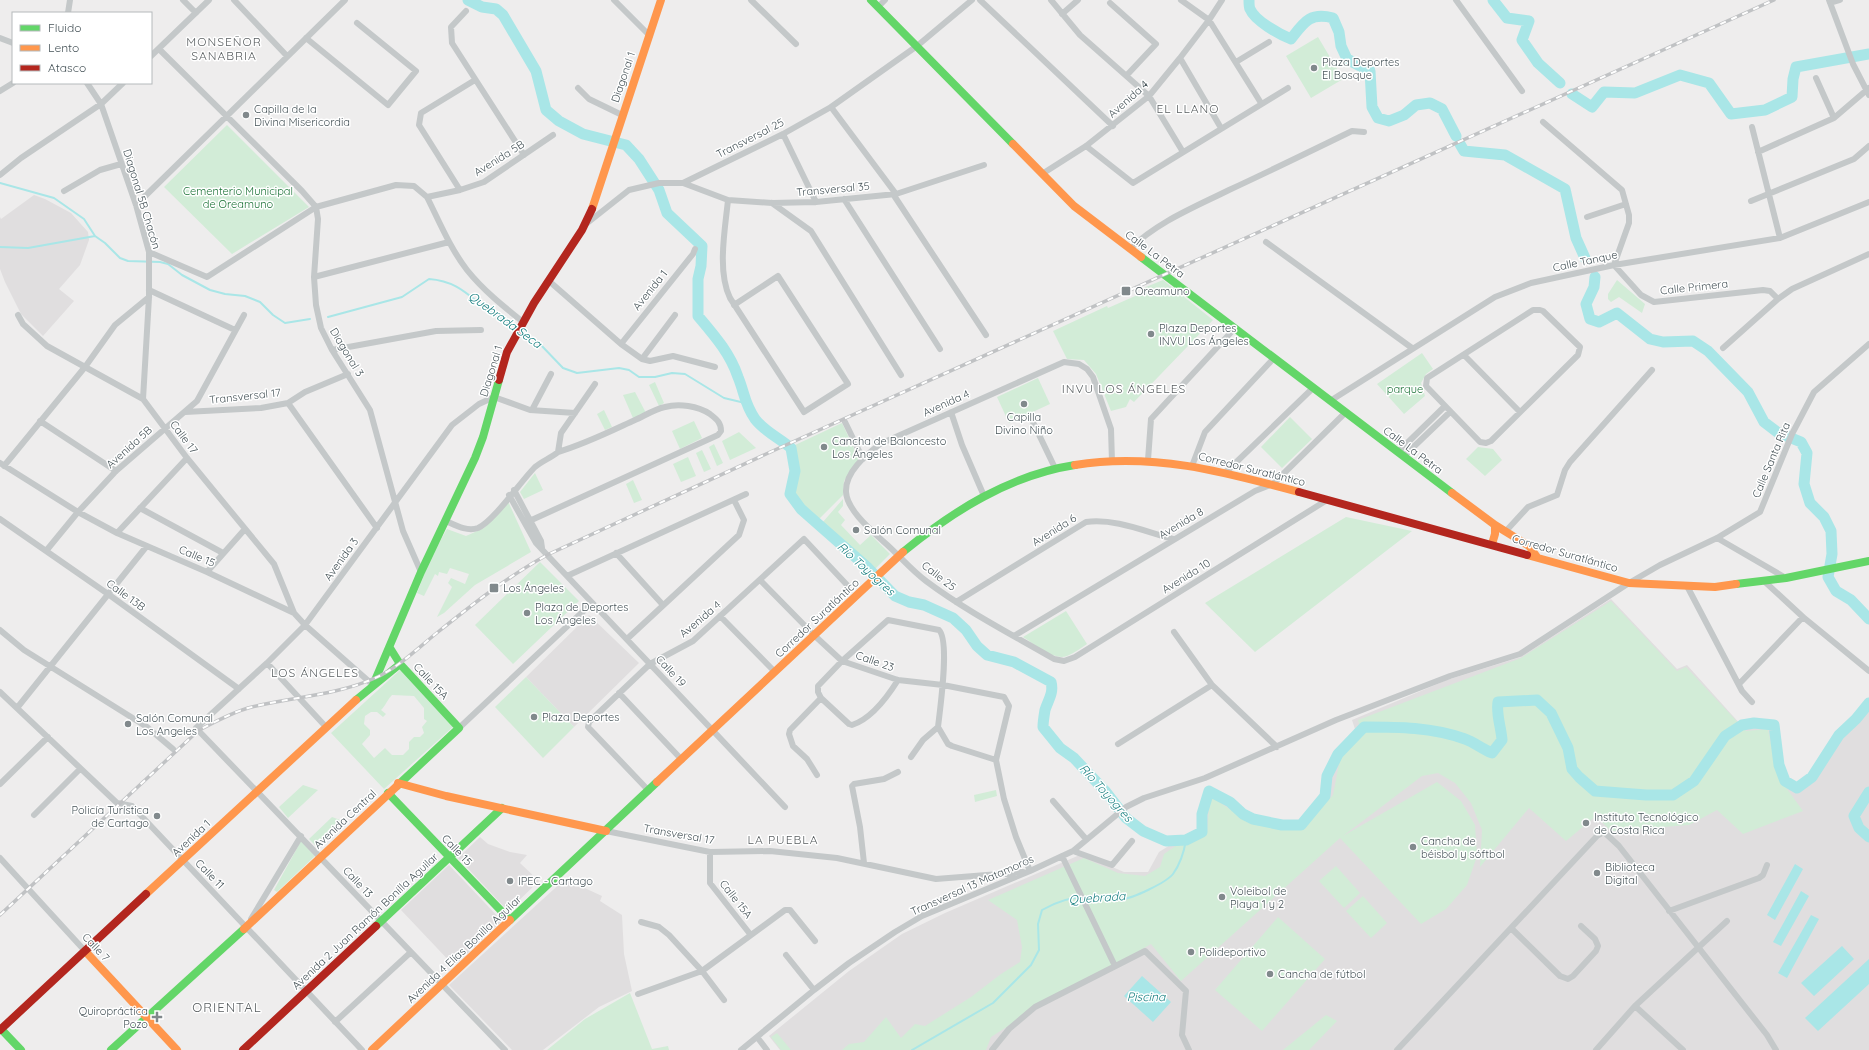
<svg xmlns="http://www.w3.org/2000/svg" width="1869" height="1050" viewBox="0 0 1869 1050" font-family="Quicksand,sans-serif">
  <rect width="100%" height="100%" fill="#eeeded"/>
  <path fill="#e0dedf" d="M34,195L45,199L71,213L88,232L89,240L80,265L59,289L74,301L43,336L21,314L5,282L0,269V217L1,219Z
    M1611,599L1677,669L1687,665L1742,726L1755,723L1773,727L1778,765L1784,781L1796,789L1811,779L1840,735L1869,703V1050H780L769,1036L849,971L902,934L945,913L1082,854L1124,872H1148L1159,852L1175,842L1202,833L1203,816L1209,792L1231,802L1255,821L1282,826L1301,825L1325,796L1327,776L1339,754L1357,735L1352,720L1447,680L1521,657Z
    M589,615L639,663L574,727L526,677Z
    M480,837L488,844L510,852L527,855L520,863L539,881L508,911L458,858Z
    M449,865L502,921L454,966L401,910Z
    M565,879L602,896L600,901L622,915L624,954L632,991L599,1007L543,1050H512L449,985Z"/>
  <path fill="#d2ecd7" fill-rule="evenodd" d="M1318,37L1343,79L1311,98L1286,56Z
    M227,125L309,207L232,254L164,187Z
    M1163,280L1213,320L1134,402L1130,399L1126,407L1111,411L1096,374L1084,360L1067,359L1053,331L1107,306L1108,308L1142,293L1141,289Z
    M1617,280L1645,304L1642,313L1619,297L1611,302L1608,299V294Z
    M1422,353L1433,369L1426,374L1421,383L1425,396L1404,414L1377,384Z
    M1038,378L1050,404L1009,423L997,397Z
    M655,382L664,403L659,406L649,385Z
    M635,392L646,413L633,418L623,395Z
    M604,410L612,427L605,430L597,414Z
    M1290,417L1312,439L1282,468L1261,447Z
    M694,421L702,438L680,449L672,431Z
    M842,423L859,459L844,481L843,495L819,519L803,505L794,494L799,472L793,446Z
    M739,432L756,448L730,460L722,441Z
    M714,444L723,463L717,466L709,447Z
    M1478,447L1493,449L1502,460L1485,476L1466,459Z
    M702,450L711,469L704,472L696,453Z
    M688,457L696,476L681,482L673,464Z
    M535,473L543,490L524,499L520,492Z
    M633,480L642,500L634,503L626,484Z
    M507,499L531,552L475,585L444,613L437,617L452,587L448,583L451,578L465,584L469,574L450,568L447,574L439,572L438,576L435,574L424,596L417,593L430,559L447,529L466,536L484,528Z
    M843,499V506L838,512L845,520L841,525L860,545L871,535L890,554L874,570L841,539L822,523Z
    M1346,517L1412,531L1255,652L1205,603Z
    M540,562L579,601L513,664L475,625Z
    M1611,601L1677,671L1686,667L1746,731L1768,729L1776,769L1782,782L1803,811L1743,834L1717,810L1689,825L1611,831L1596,816L1566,841L1529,808L1480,867L1482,830L1471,803L1455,783L1438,773L1422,776L1343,836L1437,782L1461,801L1475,825L1477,856L1467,885L1446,909L1421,924L1340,838L1181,981L1151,944L1098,975L1047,1001L991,1037L986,1050H842L849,1044L864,1042L886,1017L901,1038L915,1024L925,1026L971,997L1001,974L1020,962L1022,947L1017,920L988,900L1084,858L1118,873L1145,876L1160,867L1164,854L1177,845L1200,838L1207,832L1210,796L1252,824L1301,829L1333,795L1340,759L1362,734L1358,720L1521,658Z
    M1066,611L1087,644C1081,648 1074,653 1067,656C1054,661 1034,644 1023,637Z
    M400,670L453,727L384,789L331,733ZM392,695L414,696L424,708V719L427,721L422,727L424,733L420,737H414L409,742V749L403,755H392L385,748L374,758L362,744L370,735V730L364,724L365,716L371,712H377L383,717L386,714L381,710C386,705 387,700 392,695Z
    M526,677L574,727L543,758L495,707Z
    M303,785L318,790L288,818L279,807Z
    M996,790L997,796L975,802L974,795Z
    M332,817L343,821L316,846L309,839Z
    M301,841L315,856L277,892L274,890Z
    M1336,866L1360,893L1344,908L1319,881Z
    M1363,896L1387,923L1371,938L1346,911Z
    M1278,917L1325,959L1262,1031L1215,990Z
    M630,993L652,1049L668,1046L669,1050H547L585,1019Z
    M1326,1015L1337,1021L1309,1050H1283Z
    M777,1033L791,1050H781L771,1037Z"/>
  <path fill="#a9e6e7" d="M1795,864L1803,869L1775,920L1767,915Z
    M1801,891L1809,896L1781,946L1773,942Z
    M1811,915L1819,919L1787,978L1778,973Z
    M1842,946L1854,959L1814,996L1801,983Z
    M1869,959V984L1818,1031L1805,1018Z
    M1142,976L1171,1002L1153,1022L1124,996Z"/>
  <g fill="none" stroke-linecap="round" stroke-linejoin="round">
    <path stroke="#a9e6e7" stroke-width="2" d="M0,183L54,198L84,219L95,236L105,243L120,258L128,261L160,262L168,264L182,275L210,290L225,294L245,296L260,302L273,315L285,323L310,319
      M0,247L28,248L95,236
      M328,317L402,297L429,279C457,281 468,295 489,311C498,317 509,322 518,328
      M522,331L539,343L563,368L577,373L619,368L629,370L639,377H655L672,373L685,374L724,398L745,403
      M912,1050L993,1003L1031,965L1039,950L1038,924L1042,910C1057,901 1073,896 1091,897C1101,897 1112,899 1122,899C1132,899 1167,882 1173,874C1181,863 1184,852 1186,840"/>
    <path stroke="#a9e6e7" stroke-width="11" d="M468,0L482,7L496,9L503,15L536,71L546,110L559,121L583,134L626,145L639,159L659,190L667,213L702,246L701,266L698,279V316C714,335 730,353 738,377C745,394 744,403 755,419C764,431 779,438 791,448L795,471L790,494L801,509L868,568L895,596L909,602L924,605L953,618L966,630L977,646L987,655L1014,662L1051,682C1054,693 1048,700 1045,710C1044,716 1043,722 1043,727L1060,748L1074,758L1106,792L1126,818L1143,831L1166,841L1186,840L1202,832V814L1209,791L1230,802L1243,814L1253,819L1282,825H1301L1325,796L1327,776L1338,754L1364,727C1398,727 1432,727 1465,739C1474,742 1482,749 1492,753L1502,740C1501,726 1496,715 1498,702L1537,700L1551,713L1568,748L1572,769L1579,777L1595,791L1646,795H1673L1694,781L1725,736L1742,725L1754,723L1774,725L1779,765L1785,781L1797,788L1812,777L1839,735L1856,719L1869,703
      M1249,0C1249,3 1249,7 1250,9C1255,21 1279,34 1291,39C1304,22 1310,12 1333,18L1339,32L1341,46L1347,59L1370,71L1372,107L1378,118L1389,121L1404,115L1416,105L1430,103L1442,109L1456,136
      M1493,0L1507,18L1529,21L1522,40L1538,63L1560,83
      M1572,94L1592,107L1604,92L1635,93L1680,75L1709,83L1731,114L1765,110L1792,97L1793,79L1796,67L1869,54
      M1460,144L1464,151L1505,155L1565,189L1576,238L1585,258
      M1595,277L1594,287L1586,304L1590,319L1599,322L1617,313L1650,339L1663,342L1693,341L1708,351L1748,392L1764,422L1777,432L1801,442L1807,453L1804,484L1810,503L1824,517L1831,531L1832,554L1828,577L1836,591L1851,600L1869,619
      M1869,792L1854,816L1859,828L1869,837"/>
    <path stroke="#c4c8c9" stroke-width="6" d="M183,0L196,13
      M234,0L287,56
      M614,0L650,36
      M751,0L796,44
      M980,0L1113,126
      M1051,0L1080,35L1149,96L1183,152
      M1181,0L1209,20L1261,103
      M1456,0L1522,91
      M1829,0L1853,64L1869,95
      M1110,3L1156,44L1127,75
      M1830,3L1840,0
      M878,7L885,0
      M466,11L451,27L452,43L524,155
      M68,13L70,0
      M1062,14L1078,0
      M0,38L13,43
      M306,38L388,105L416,71L357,23
      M159,49L302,191L316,207
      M151,56L209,0
      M1180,58L1221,128
      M1236,62L1269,42
      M1816,78L1834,118
      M87,83L101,104L136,205L149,252V297L143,399
      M578,88L589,99L622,115
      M0,91L13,83
      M831,107L896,194
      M1543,122L1622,190L1629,215V223L1614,265L1641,295L1654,302L1763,290L1770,291L1778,299
      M1752,127L1780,238
      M783,134L816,202
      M1086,146L1133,183L1288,88
      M1758,152L1834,118L1869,88
      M1042,174L1086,146L1149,96L1180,58L1209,20L1222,0
      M0,175L21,158L101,104L123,83
      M683,183L728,200L772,203L816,202L896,194L984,165
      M460,190L419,125L421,113L475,80
      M64,191L100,170L121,164
      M893,194L986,335
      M427,197C439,221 450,248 467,270C483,290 503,306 523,322
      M844,199L940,349
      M728,200C725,230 717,271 730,298L804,412L848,384L778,276L734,305
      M1751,201L1854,159L1869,146
      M772,203L811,231L901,375
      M136,205L345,0
      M316,207L318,219L314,277L316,305L321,328L332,350L370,410L403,531L421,572
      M1587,217L1626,204
      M586,224L629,190L659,183H683L783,134L831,107L917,46L972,0
      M1266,242L1412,348
      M1130,249C1157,222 1195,207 1229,190C1270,171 1311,151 1352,131L1364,132
      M149,252L207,277L316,207L396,185L414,186L427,197L460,190L484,182L553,135
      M314,277L449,242
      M549,281L621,344L642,359L650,361L673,356L715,367
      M149,290L235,330
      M1533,310H1540L1543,311L1580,347L1578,355L1491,441L1486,443L1480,442L1426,386L1427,378Z
      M18,315L23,324L47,346L143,399L187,458L274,564L294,613
      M621,344L693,254L695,249
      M1723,348L1778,299L1792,289L1869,254
      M332,350L436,331L481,330
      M1464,355L1520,412
      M642,359L675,315
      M1330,401L1495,297L1531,283L1614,265L1780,238L1869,202
      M288,403L377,528
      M532,410L551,374
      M185,412L261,408L288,403L305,392L348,374
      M951,412L962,445L984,496
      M1030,416L1055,468
      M40,421L116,471
      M845,422L863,459
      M1398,452L1445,406
      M1404,456L1450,412
      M1148,460L1151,419L1235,328
      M1112,462L1111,429L1093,377L1087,369L1079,364L1064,362L880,444C866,455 845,472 846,492C847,510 871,530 884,542C898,554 911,570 926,581C966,611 1011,634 1054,659L1064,661L1075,657L1327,500
      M0,463L78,512L117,533L207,572L294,613L305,625L373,685
      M4,466L85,367L115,325L149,297
      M1192,466L1205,432L1274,358
      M1226,472L1313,388
      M514,490L541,541L542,548
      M509,495L536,543L549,557L785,807
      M140,508L223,553
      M0,519L108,594L239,689
      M446,521C455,525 467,532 478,528C493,522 521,481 535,467C542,461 551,458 558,452L561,433L595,384
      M525,523L718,435L721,431C721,422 716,419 710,414C698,406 679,403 665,407C655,409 644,416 635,420C609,432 585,444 558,452
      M1506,531L1528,507L1557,495L1565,470L1570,462L1652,370
      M117,533L187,458
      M1717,538L1786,578
      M46,551L78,512L116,471L197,401L244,315
      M616,553L663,605
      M207,572L245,529
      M567,576L746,494
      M760,580L815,636L842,661L898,680L943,685L1004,697L1009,706L996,760L1004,799L1016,837L1030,871
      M1764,581L1803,617L1869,671
      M1687,586L1742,691L1752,702
      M956,602L1086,522C1115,518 1146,532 1173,539
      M720,616L775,672
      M0,630L24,650L147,727L173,749
      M1174,632L1212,685L1277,747
      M1014,636L1255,491L1273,484L1345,413
      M627,639L739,535L744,520L734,500
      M267,663L326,727
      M1740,683L1803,617
      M0,692L117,803L132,806L362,1050
      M619,693L682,760
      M821,698L849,724L852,725C871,719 888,696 898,680
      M17,708L146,547
      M938,727L948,744L952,746L996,760
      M459,728L592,603
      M1118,744L1212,685
      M817,775L807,759L793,746L789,734L790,730L821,698L818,692V686L842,661L888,620L939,630C950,641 940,709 938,727L923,740L911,757
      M0,784L48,737
      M649,791L588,727L589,722L650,664L693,641L804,539L848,586
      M1053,801L1086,839
      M34,815L80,769
      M606,831L710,852L770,851L837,858L936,879L1023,872
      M1073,851L1112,865L1132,841
      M710,852V883L750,934
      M1062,856L1115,966
      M0,858L85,951
      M864,863L860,827L852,786L854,784L884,779L898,772
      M1669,911L1759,878L1763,875L1767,865
      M251,919L301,836
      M641,922L659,927L669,935L702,971L724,1000
      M1511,928L1560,976L1568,979L1573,976L1596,951L1598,946L1595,939L1581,926
      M786,955L814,990
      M638,994L702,971L785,910H790L815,941
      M1635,1006L1683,1050
      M335,1022L411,952
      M757,1037L767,1050
      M505,1050L196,728L267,663L305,625L452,425L479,404L494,397L530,410L575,413
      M741,1050L814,990L849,963L895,932L922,916L1030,871L1073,851L1126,807L1144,798L1205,778L1336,720L1450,676L1520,654L1629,583L1660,565L1717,538L1760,512L1792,434L1814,392L1869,344
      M992,1050L1009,1029L1035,1007L1145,951L1186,991L1182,1035L1189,1050
      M1397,1050L1597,836L1604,832L1619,846L1767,1035L1776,1050
      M1596,1050L1635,1006L1727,921"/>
    <path stroke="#63d668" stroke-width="8" d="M871,0L1013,144
      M1141,257L1452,493
      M903,552C953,511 1010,475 1075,465
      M1736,584L1786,578L1869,561
      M390,648L400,664
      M373,685L421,572L475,458L483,437L499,380
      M356,700L400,664L459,728L397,786
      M388,793L510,920L657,782
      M376,926L502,808
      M1,1029L21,1050
      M111,1050L244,929"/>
    <path stroke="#ff974d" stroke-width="8" d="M1013,144L1074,206L1141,257
      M592,209L661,0
      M1075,465C1153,452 1225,472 1299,492
      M1452,493L1495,525V534L1492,544
      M1495,525L1529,546L1537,557
      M1527,555L1629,583L1715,587L1736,584
      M657,782L903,552
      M398,783L446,796L606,831
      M146,894L356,700
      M244,929L397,786
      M85,951L177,1050
      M372,1050L510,920"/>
    <path stroke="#b3261e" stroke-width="8" d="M499,380L507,352L534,303L582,230L592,209
      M1299,492L1527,555
      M0,1030L146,894
      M243,1050L376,926"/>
    <g stroke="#c0c2c4" stroke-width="3.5">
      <path id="rail" d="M0,915L199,730C215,722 231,713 248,708C290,697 335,696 375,678C398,668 418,648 438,632C473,604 507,577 547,555L777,449L1774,0"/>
    </g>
    <use href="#rail" stroke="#fff" stroke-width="2" stroke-dasharray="6" stroke-linecap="butt"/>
  </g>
  <g fill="#81898c" stroke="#fff" stroke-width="1.5">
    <circle cx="1314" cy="68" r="4"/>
    <circle cx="246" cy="115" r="4"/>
    <rect x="1121" y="286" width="10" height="10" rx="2"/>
    <circle cx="1151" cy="334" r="4"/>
    <circle cx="1024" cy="404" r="4"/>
    <circle cx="824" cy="447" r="4"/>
    <circle cx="856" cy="530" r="4"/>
    <rect x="489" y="583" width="10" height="10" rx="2"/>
    <circle cx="527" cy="613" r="4"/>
    <circle cx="534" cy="717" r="4"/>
    <circle cx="128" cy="724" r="4"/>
    <circle cx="157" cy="816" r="4"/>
    <circle cx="1586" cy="823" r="4"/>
    <circle cx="1413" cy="847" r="4"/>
    <circle cx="1597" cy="873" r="4"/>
    <circle cx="510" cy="881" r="4"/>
    <circle cx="1222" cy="897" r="4"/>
    <circle cx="1191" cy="952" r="4"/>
    <circle cx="1270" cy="974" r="4"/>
    <path d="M155 1011h4v4h4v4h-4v4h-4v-4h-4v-4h4z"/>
  </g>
  <g text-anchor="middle" stroke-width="3" stroke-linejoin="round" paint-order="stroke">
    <g font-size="11" fill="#465358" stroke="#fff" text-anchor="start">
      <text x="1322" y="66">Plaza Deportes<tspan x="1322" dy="13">El Bosque</tspan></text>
      <text x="254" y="113">Capilla de la<tspan x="254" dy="13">Divina Misericordia</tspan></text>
      <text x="1135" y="295">Oreamuno</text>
      <text x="1159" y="332">Plaza Deportes<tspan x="1159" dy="13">INVU Los Ángeles</tspan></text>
      <text x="1024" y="421" text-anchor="middle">Capilla<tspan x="1024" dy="13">Divino Niño</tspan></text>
      <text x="832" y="445">Cancha de Baloncesto<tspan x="832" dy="13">Los Ángeles</tspan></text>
      <text x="864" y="534">Salón Comunal</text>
      <text x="503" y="592">Los Ángeles</text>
      <text x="535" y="611">Plaza de Deportes<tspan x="535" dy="13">Los Ángeles</tspan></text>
      <text x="542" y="721">Plaza Deportes</text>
      <text x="136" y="722">Salón Comunal<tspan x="136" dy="13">Los Angeles</tspan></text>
      <text x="149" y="814" text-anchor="end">Policía Turística<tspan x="149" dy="13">de Cartago</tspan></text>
      <text x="1594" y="821">Instituto Tecnológico<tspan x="1594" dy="13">de Costa Rica</tspan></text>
      <text x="1421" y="845">Cancha de<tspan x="1421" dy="13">béisbol y sóftbol</tspan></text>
      <text x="1605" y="871">Biblioteca<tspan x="1605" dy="13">Digital</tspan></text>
      <text x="518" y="885">IPEC - Cartago</text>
      <text x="1230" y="895">Voleibol de<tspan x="1230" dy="13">Playa 1 y 2</tspan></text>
      <text x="1199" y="956">Polideportivo</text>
      <text x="1278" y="978">Cancha de fútbol</text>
      <text x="148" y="1015" text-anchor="end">Quiropráctica<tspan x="148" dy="13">Pozo</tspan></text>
    </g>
    <g font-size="11" fill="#465358" stroke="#fff">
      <text transform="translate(623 77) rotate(-71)" y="4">Diagonal 1</text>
      <text transform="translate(1128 99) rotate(-42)" y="4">Avenida 4</text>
      <text transform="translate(750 138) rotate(-27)" y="4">Transversal 25</text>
      <text transform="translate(499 158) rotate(-32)" y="4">Avenida 5B</text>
      <text transform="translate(833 189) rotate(-5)" y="4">Transversal 35</text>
      <text transform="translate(142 199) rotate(73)" y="4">Diagonal 5B Chacón</text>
      <text transform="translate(1155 254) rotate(37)" y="4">Calle La Petra</text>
      <text transform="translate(1585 261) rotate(-12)" y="4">Calle Tanque</text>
      <text transform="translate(1694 287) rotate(-6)" y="4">Calle Primera</text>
      <text transform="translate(650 290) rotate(-51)" y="4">Avenida 1</text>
      <text transform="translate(347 352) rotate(59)" y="4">Diagonal 3</text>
      <text transform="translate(491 371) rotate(-73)" y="4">Diagonal 1</text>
      <text transform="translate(245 396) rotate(-6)" y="4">Transversal 17</text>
      <text transform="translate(946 403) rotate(-24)" y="4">Avenida 4</text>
      <text transform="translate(184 437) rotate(53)" y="4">Calle 17</text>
      <text transform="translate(129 447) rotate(-42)" y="4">Avenida 5B</text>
      <text transform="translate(1413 450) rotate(37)" y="4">Calle La Petra</text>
      <text transform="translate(1771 460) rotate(-67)" y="4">Calle Santa Rita</text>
      <text transform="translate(1252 469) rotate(14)" y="4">Corredor Suratlántico</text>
      <text transform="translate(1181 523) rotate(-31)" y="4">Avenida 8</text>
      <text transform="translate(1054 530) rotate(-32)" y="4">Avenida 6</text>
      <text transform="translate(1565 553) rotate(16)" y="4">Corredor Suratlántico</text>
      <text transform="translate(197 556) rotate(23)" y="4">Calle 15</text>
      <text transform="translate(341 559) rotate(-54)" y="4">Avenida 3</text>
      <text transform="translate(939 576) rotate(38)" y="4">Calle 25</text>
      <text transform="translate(1186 576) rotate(-32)" y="4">Avenida 10</text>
      <text transform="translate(126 595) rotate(36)" y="4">Calle 13B</text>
      <text transform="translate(817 618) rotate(-43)" y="4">Corredor Suratlántico</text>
      <text transform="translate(700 619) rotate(-40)" y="4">Avenida 4</text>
      <text transform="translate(875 661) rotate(19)" y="4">Calle 23</text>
      <text transform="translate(671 671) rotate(47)" y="4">Calle 19</text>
      <text transform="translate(431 681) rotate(47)" y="4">Calle 15A</text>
      <text transform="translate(345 819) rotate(-43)" y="4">Avenida Central</text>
      <text transform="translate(679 834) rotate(10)" y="4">Transversal 17</text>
      <text transform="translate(191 838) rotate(-43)" y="4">Avenida 1</text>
      <text transform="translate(457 850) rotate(46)" y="4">Calle 15</text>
      <text transform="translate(210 874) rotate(46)" y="4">Calle 11</text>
      <text transform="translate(358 882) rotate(47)" y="4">Calle 13</text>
      <text transform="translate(972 885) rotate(-24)" y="4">Transversal 13 Matamoros</text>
      <text transform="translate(736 899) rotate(52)" y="4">Calle 15A</text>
      <text transform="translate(365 921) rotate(-43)" y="4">Avenida 2 Juan Ramón Bonilla Aguilar</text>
      <text transform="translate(96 947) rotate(47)" y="4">Calle 7</text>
      <text transform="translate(464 949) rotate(-43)" y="4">Avenida 4 Elías Bonilla Aguilar</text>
    </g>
    <g font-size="11" fill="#1c7337" stroke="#fff">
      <text x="238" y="195">Cementerio Municipal<tspan x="238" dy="13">de Oreamuno</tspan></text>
      <text x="1405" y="393">parque</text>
    </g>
    <g font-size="12" letter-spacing="1" fill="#595e60" stroke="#fff">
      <text x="224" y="46">MONSEÑOR<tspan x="224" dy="14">SANABRIA</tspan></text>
      <text x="1188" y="113">EL LLANO</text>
      <text x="1124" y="393">INVU LOS ÁNGELES</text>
      <text x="315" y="677">LOS ÁNGELES</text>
      <text x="783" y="844">LA PUEBLA</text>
    </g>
    <g font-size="12" font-style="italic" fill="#147e7f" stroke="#fff">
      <text transform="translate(505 320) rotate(36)" y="4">Quebrada Seca</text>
      <text transform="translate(866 569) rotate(42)" y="4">Río Toyogres</text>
      <text transform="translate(1106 793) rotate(48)" y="4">Río Toyogres</text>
      <text transform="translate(1097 898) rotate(-4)" y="4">Quebrada</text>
      <text x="1146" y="1001">Piscina</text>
    </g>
    <g font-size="13" letter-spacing="1" fill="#595e60" stroke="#fff">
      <text x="227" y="1012">ORIENTAL</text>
    </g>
  </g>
  <rect x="12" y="12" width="140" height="72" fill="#ffffff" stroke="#b5babc"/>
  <rect x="20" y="25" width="20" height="6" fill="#63d668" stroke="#b5babc"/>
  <text x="48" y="32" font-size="12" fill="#465358">Fluido</text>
  <rect x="20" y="45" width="20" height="6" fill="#ff974d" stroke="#b5babc"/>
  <text x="48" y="52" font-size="12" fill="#465358">Lento</text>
  <rect x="20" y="65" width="20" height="6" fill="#b3261e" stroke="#b5babc"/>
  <text x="48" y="72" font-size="12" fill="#465358">Atasco</text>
</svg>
